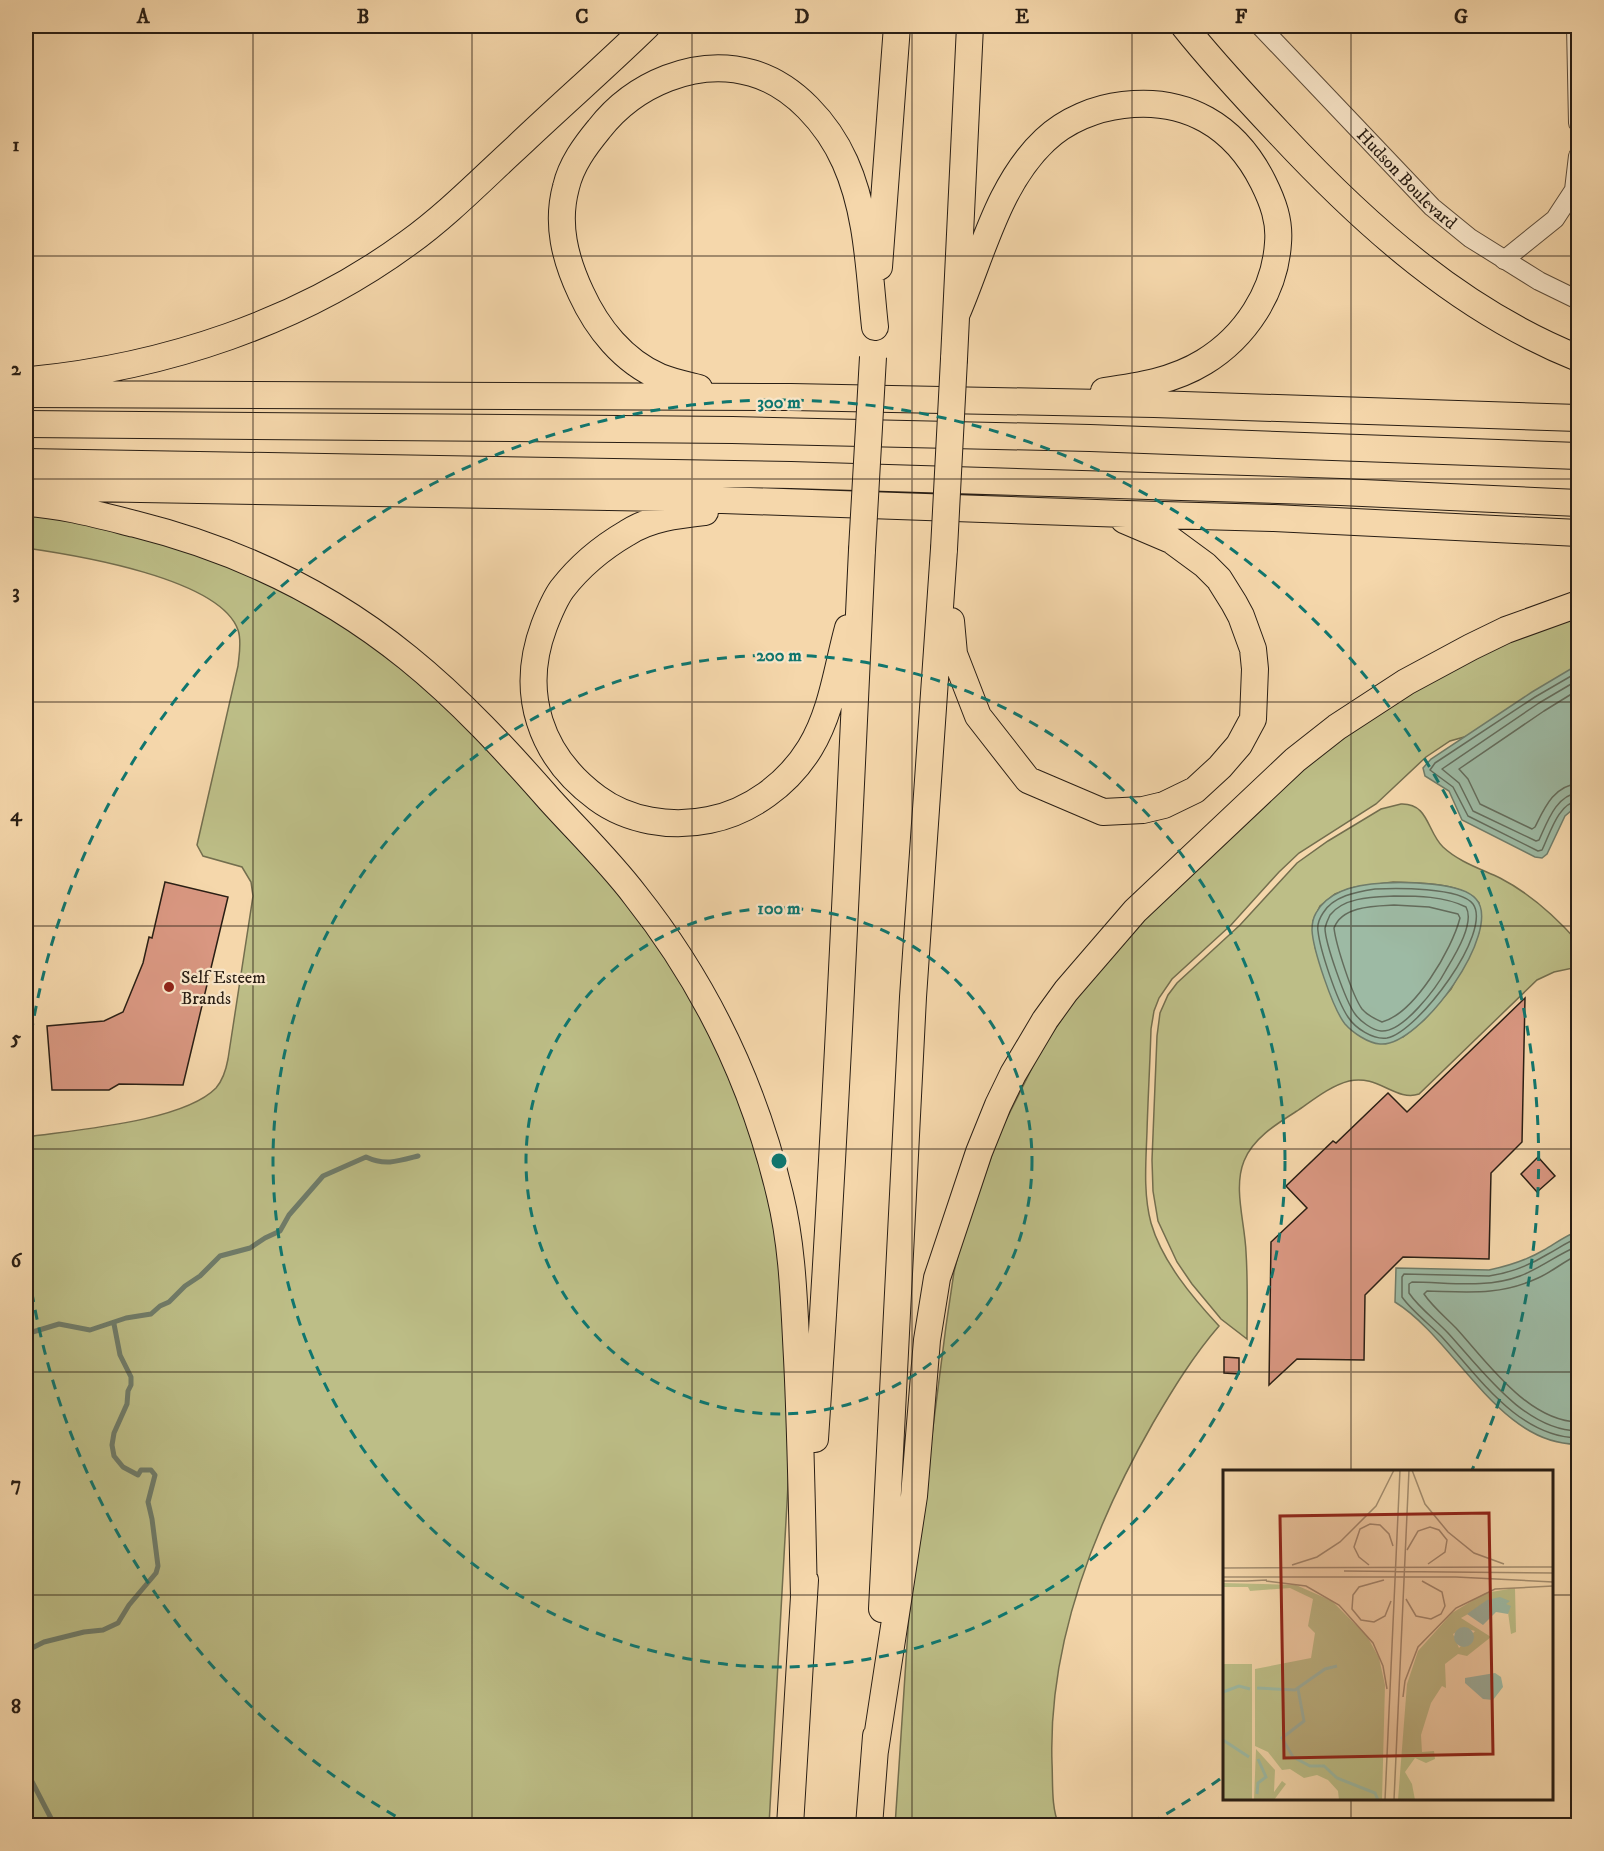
<svg xmlns="http://www.w3.org/2000/svg" width="1604" height="1851" viewBox="0 0 1604 1851" font-family="'IM FELL DW Pica',serif">
  <rect width="100%" height="100%" fill="#f5d7ab"/>
  <filter id="stains"><feTurbulence type="fractalNoise" baseFrequency=".00333" numOctaves="4"/><feColorMatrix values="0 0 0 0 .2 0 0 0 0 .09 0 0 0 0 .02 0 0 0 .5 -.17"/></filter>
  <radialGradient id="worn" r=".72"><stop offset=".6" stop-color="#630" stop-opacity="0"/><stop offset="1" stop-color="#630" stop-opacity=".3"/></radialGradient>
  <path fill="#bdbe87" stroke="#736e4e" stroke-width="1.5" fill-rule="evenodd" d="M26,513L117,528L249,573L332,617L434,692L633,906L713,1033L766,1177L784,1278L790,1449L769,1825H26V1137C73,1130 183,1122 216,1088C223,1080 226,1070 228,1059L253,896L251,882L242,867L203,856L197,845L238,666C239,655 242,641 238,630C220,578 75,555 26,548Z
    M1578,612V705L1450,741L1426,757L1376,804L1299,853L1279,872L1231,925L1172,979L1159,998L1154,1011L1151,1029C1150,1063 1148,1097 1147,1131C1146,1161 1143,1193 1151,1223C1162,1261 1192,1297 1219,1326C1193,1356 1173,1389 1153,1423C1094,1526 1048,1643 1052,1763C1053,1782 1051,1808 1059,1825L895,1826L909,1615L946,1326L954,1272L960,1247L999,1134L1042,1048L1086,984L1139,923L1281,789L1335,741L1428,677Z
    M1401,804C1429,803 1427,832 1443,847C1459,862 1481,869 1500,878C1531,894 1555,916 1578,942V967L1554,972L1537,980L1419,1094C1396,1102 1378,1074 1349,1081C1330,1086 1313,1100 1297,1111C1278,1123 1253,1138 1244,1161C1233,1188 1245,1223 1246,1252C1248,1281 1247,1310 1247,1339L1221,1319L1192,1284L1177,1262L1158,1221L1153,1191L1152,1160L1157,1036L1160,1013L1168,995L1177,983L1240,925L1297,863L1328,841L1381,809ZM1393,882C1418,883 1463,882 1479,903V932L1473,947L1451,989L1424,1020L1403,1037L1356,1033L1343,1020L1332,998L1315,947L1313,921L1320,906L1335,894L1355,887Z"/>
  <path fill="#9dbaa4" stroke="#6f7c6a" stroke-width="1.5" d="M1578,666V805L1565,816L1547,854L1542,858L1535,857L1462,820L1449,791L1425,776L1423,768L1431,759L1532,692L1574,667Z
    M1384,883C1405,882 1462,882 1476,899C1504,930 1420,1048 1380,1044C1368,1043 1353,1033 1345,1024C1333,1009 1313,950 1312,930C1312,924 1313,918 1316,913C1329,889 1360,884 1384,883Z
    M1578,1231V1444C1499,1446 1455,1339 1395,1302L1396,1268L1489,1270C1508,1266 1527,1260 1544,1250C1556,1243 1565,1236 1578,1231Z"/>
  <g fill="none" stroke-linecap="round" stroke-linejoin="round">
    <path stroke="#636c5c" stroke-width="1.5" d="M1578,672L1535,697L1435,763L1430,770L1453,787L1468,816L1538,851L1542,850C1550,834 1558,803 1578,801
      M1578,680L1539,703L1442,769L1459,783L1473,811L1536,841L1539,840C1547,823 1556,795 1578,793
      M1578,690L1544,711L1459,769L1468,779L1480,804L1532,829L1535,827C1544,809 1554,785 1578,784
      M1375,889C1395,888 1460,887 1473,904C1493,932 1418,1032 1387,1038C1373,1040 1355,1028 1348,1017C1337,1001 1320,950 1318,931C1317,925 1319,919 1323,913C1333,896 1356,892 1375,889Z
      M1394,896C1417,896 1444,896 1466,907C1475,923 1455,955 1446,970C1437,987 1403,1033 1381,1031C1372,1030 1360,1021 1355,1014C1346,1002 1325,943 1325,928C1326,924 1328,919 1330,915C1344,897 1373,897 1394,896Z
      M1394,905L1429,907L1458,914L1460,918C1452,949 1415,1013 1382,1022C1375,1019 1367,1015 1362,1009C1352,995 1336,945 1334,928C1342,906 1374,906 1394,905Z
      M1578,1238C1567,1242 1559,1248 1548,1254C1530,1265 1510,1273 1489,1276L1404,1274L1402,1277V1297C1412,1311 1428,1323 1441,1336C1478,1376 1518,1437 1578,1438
      M1578,1246C1558,1254 1541,1268 1520,1276C1486,1289 1447,1282 1412,1282L1409,1284V1293C1419,1308 1436,1320 1448,1333C1482,1370 1524,1430 1578,1431
      M1578,1255C1564,1261 1552,1272 1538,1278C1499,1296 1468,1292 1427,1291L1424,1294C1432,1306 1445,1317 1456,1328C1487,1362 1528,1421 1578,1422"/>
    <path stroke="#6f7c6a" stroke-width="5" d="M26,1334L59,1324L90,1330L126,1318L151,1314L160,1306L169,1302L185,1286L200,1276L220,1256L250,1248L265,1238L280,1231L289,1215L323,1176L366,1157C385,1166 399,1161 418,1156
      M26,1651L44,1642L84,1632L103,1630L118,1623L129,1605L156,1573L158,1566L152,1519L148,1502L155,1475L151,1470H141L138,1475L123,1467L114,1456L112,1445L114,1433L127,1404L128,1391L131,1385V1377L120,1355L114,1324
      M26,1770L55,1826"/>
  </g>
  <path fill="#d99781" stroke="#291e14" stroke-width="1.5" d="M165,882L228,897L183,1085L119,1084L109,1090H52L47,1026L104,1021L123,1012L143,963L149,937L152,938Z
    M1525,998L1522,1142L1491,1173L1489,1259L1403,1257L1365,1295L1364,1360L1297,1359L1269,1385L1271,1242L1307,1208L1286,1186L1333,1141L1336,1143L1388,1093L1407,1112Z
    M1538,1157L1555,1176L1537,1192L1521,1174Z
    M1224,1357L1239,1358V1374L1224,1373Z"/>
  <g fill="none" stroke-linecap="round" stroke-linejoin="round">
    <g stroke="#5c4c3a" stroke-width="20">
      <g id="minor">
        <path id="s1" d="M1260,26L1432,207L1470,238L1539,281L1578,300"/>
        <path d="M1576,26L1578,123"/>
        <path d="M1504,260L1555,219L1574,190L1578,156"/>
      </g>
    </g>
    <g stroke="#291e14" stroke-width="28">
      <path id="highway" d="M1184,26C1214,64 1248,100 1281,135C1366,226 1461,311 1578,358
        M879,267L897,26
        M957,313C982,255 998,184 1045,140C1066,120 1096,108 1123,105C1186,97 1235,126 1263,182C1273,202 1280,221 1278,243C1275,292 1245,337 1204,362C1173,381 1139,386 1104,391
        M954,359L970,26
        M31,380C164,367 299,323 408,243C447,215 482,179 517,147C560,106 605,67 647,26
        M699,388C687,385 672,382 660,377C623,361 597,328 581,293C565,259 556,224 566,187C571,165 585,146 599,129C634,84 696,57 752,73C794,85 828,124 845,162C868,213 869,272 875,327
        M26,394L791,397L1154,404L1578,418
        M26,424L732,430L1090,438L1578,456
        M26,462L791,475L1341,492L1578,503
        M26,487L666,498L1126,514L1274,518L1578,533
        M26,503C63,505 99,515 135,524C235,549 328,593 408,658C460,700 506,750 550,800C579,832 609,861 635,895C705,983 754,1085 780,1195C793,1248 794,1304 797,1358C801,1438 802,1517 804,1597
        M705,512C678,515 650,518 627,533C603,547 579,567 562,589C554,600 549,613 544,626C519,693 540,756 597,798C628,821 671,828 709,820C750,812 788,784 810,748C832,712 837,668 848,628
        M951,621L954,654L978,716L1028,780L1103,812L1143,810L1164,805L1195,790L1220,767L1239,745L1253,719L1255,669L1253,649L1241,616L1234,603L1219,579L1205,565L1171,540L1124,520
        M815,1439C835,1143 848,847 862,550
        M882,1609L913,997L944,549
        M875,1751L914,1496L927,1340L937,1278L979,1152L998,1105L1013,1074L1045,1020L1066,991L1135,911L1295,760L1337,727L1406,682L1471,647L1506,630L1578,604
        M790,1826L805,1580
        M869,1826L876,1736"/>
    </g>
    <use href="#minor" stroke="#f8e5c8" stroke-width="18"/>
    <use href="#highway" stroke="#f5d7ab" stroke-width="26"/>
    <g stroke="#291e14" stroke-width="28" stroke-linecap="butt">
      <path id="highway-bridge" d="M944,549L954,359
        M862,550L873,357"/>
    </g>
    <use href="#highway-bridge" stroke="#f5d7ab" stroke-width="26"/>
  </g>
  <path fill="none" stroke="#291e14" stroke-width="1.5" stroke-opacity="0.55" d="M253,26V1826M472,26V1826M692,26V1826M912,26V1826M1132,26V1826M1351,26V1472M26,256H1578M26,479H1578M26,702H1578M26,926H1578M26,1149H1578M26,1372H1578M26,1595H1224M1552,1595H1578M1351,1798V1826"/>
  <g fill="none" stroke="#0f766e" stroke-width="3" stroke-dasharray="10 8">
    <circle cx="779" cy="1161" r="253"/>
    <circle cx="779" cy="1161" r="506"/>
    <path d="M1220 1779A759 759 0 0 1 1147 1825M411 1825A759 759 0 0 1 26 1253M26 1069A759 759 0 1 1 1472 1470"/>
  </g>
  <circle fill="#8f2418" stroke="#f8e5c8" stroke-width="2" cx="169" cy="987" r="6"/>
  <g text-anchor="middle" stroke-width="4.5" stroke-linejoin="round" paint-order="stroke">
    <g font-size="18" fill="#291e14" stroke="#f8e5c8">
      <text dy="6" stroke="none"><textPath href="#s1" startOffset="212">Hudson Boulevard</textPath></text>
    </g>
    <g font-size="18" fill="#291e14" stroke="#f8e5c8" text-anchor="start">
      <text x="181" y="983">Self Esteem<tspan x="181" dy="21">Brands</tspan></text>
    </g>
  </g>
  <g transform="translate(1223 1470)">
    <rect width="330" height="330" fill="#f5d7ab"/>
    <path d="M0,113L73,115L109,131L144,166L156,188L162,215L159,330H116L115,321L105,310L94,305L81,308L67,299L59,300L45,282L32,276V199L88,188L92,163L85,156L90,129L67,118L27,121L25,117H0ZM292,118L293,162L288,164L284,135H261L238,148L268,167L244,186L235,184L222,194L223,218L219,216L208,233L198,265L199,282L211,281L212,289L203,293L192,288L182,302L189,314L192,330H175L184,214L195,181L229,143L262,123ZM241,158L252,161L236,178L230,164ZM0,194H29V330H0ZM33,279L52,300L51,322L59,311L63,314L51,330H31Z" fill="#bdbe87" fill-rule="evenodd"/>
    <path d="M277,127L287,131L283,134L288,136L285,144L273,142L260,155L244,144L264,130ZM231 167a10 10 0 1 1 20 0a10 10 0 1 1-20 0ZM272,203L278,207L280,217L270,230L260,229L242,213V208Z" fill="#9dbaa4"/>
    <path fill="none" stroke="#9dbaa4" stroke-width="3" d="M34,218L72,220L102,199L114,196M75,219L81,251L59,268L70,287L87,296H101L114,308L152,323L155,330M0,222L16,216L27,219M0,270L26,287M34,324L35,313L43,307L35,289"/>
    <path fill="none" stroke="#a38d6f" stroke-width="1.5" d="M189,0L202,34L225,62L251,83L281,94M184,80L195,61L207,57L216,60L224,70L222,82L205,94M69,95L94,87L117,72L153,36L171,0M146,95L136,87L131,77L137,59L147,54L157,55L166,64L170,76M0,98L330,97M121,101L330,103M0,107H233L330,112M161,110L136,117L130,125L129,139L138,150L151,152L162,146L168,131M0,111H26M24,111L44,110M43,111L83,116L116,135L150,173L160,196L164,219M183,129L193,146L208,149L218,144L222,136L219,122L199,111M180,227L182,211L195,177L233,138L272,119L330,116M162,330L177,0M171,330L186,0"/>
    <path fill="#8f2418" fill-opacity="0.15" stroke="#8f2418" stroke-width="3" d="M266,43L270,284L61,288L57,46Z"/>
    <rect width="330" height="330" fill="none" stroke="#291e14" stroke-width="3"/>
  </g>
  <circle cx="779" cy="1161" r="9" fill="#0f766e" stroke="#f8e5c8" stroke-width="3"/>
  <g font-size="18" text-anchor="middle" font-weight="bold" fill="#0f766e" stroke="#f8e5c8" stroke-width="4.5" stroke-linejoin="round" paint-order="stroke">
    <text x="779" y="408">300 m</text>
    <text x="779" y="661">200 m</text>
    <text x="779" y="914">100 m</text>
  </g>
  <rect width="1604" height="1851" fill="none" stroke="#f5d7ab" stroke-width="66"/>
  <rect x="33" y="33" width="1538" height="1785" fill="none" stroke="#291e14" stroke-width="2"/>
  <g font-size="20" text-anchor="middle" font-weight="bold" fill="#291e14">
    <text x="143" y="23">A</text>
    <text x="363" y="23">B</text>
    <text x="582" y="23">C</text>
    <text x="802" y="23">D</text>
    <text x="1022" y="23">E</text>
    <text x="1241" y="23">F</text>
    <text x="1461" y="23">G</text>
    <text x="16" y="151">1</text>
    <text x="16" y="375">2</text>
    <text x="16" y="598">3</text>
    <text x="16" y="821">4</text>
    <text x="16" y="1044">5</text>
    <text x="16" y="1267">6</text>
    <text x="16" y="1490">7</text>
    <text x="16" y="1713">8</text>
  </g>
  <rect width="100%" height="100%" filter="url(#stains)"/>
  <rect width="100%" height="100%" fill="url(#worn)"/>
</svg>
